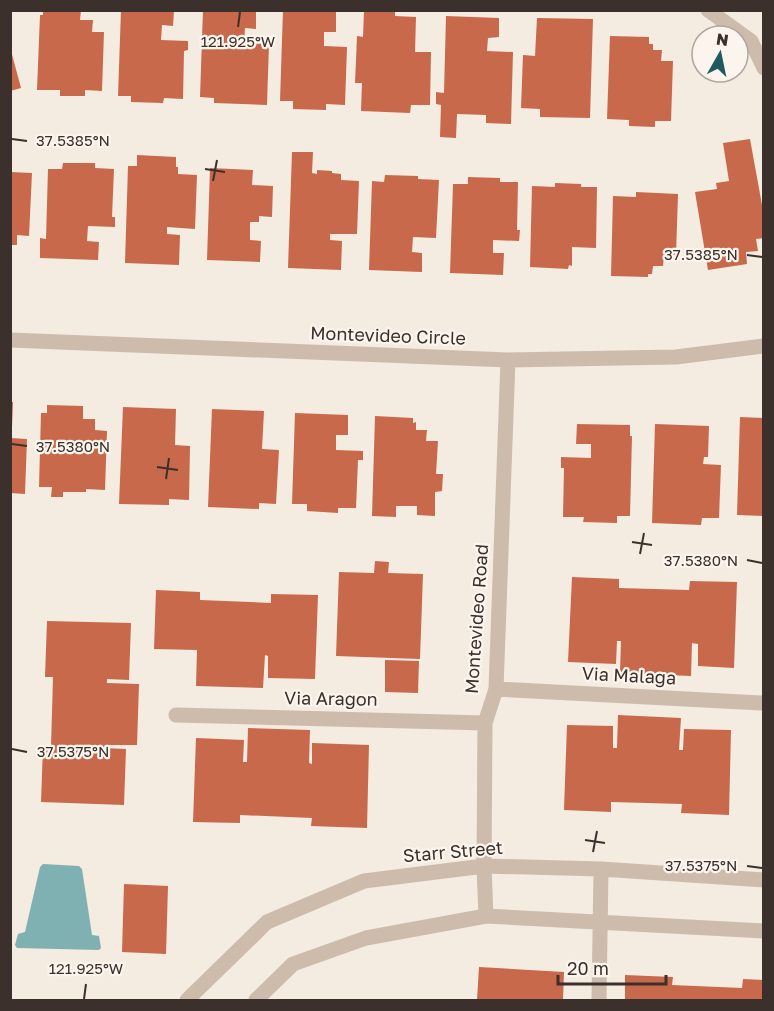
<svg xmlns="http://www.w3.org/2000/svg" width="774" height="1011" viewBox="0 0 774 1011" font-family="'Golos Text',sans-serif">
  <rect width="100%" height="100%" fill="#f4ebe1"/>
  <path fill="#7fb0b2" d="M43,864L79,866L82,869L92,935L99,936L101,948L99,950L17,948L15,945L18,934L25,932L40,867Z"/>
  <path fill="#c8694b" d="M43,10H81L80,20H93L92,32H104L102,91L85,90V96H60V90H37L40,15H43Z
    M121,10H174L173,26L162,25L161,40L188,41V50L184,51L183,99L164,98L163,103L131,102V96H118Z
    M203,10H256V29L245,28L244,43L269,44L267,105L214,103V98L200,97Z
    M283,10L336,12V32H324V46L347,47L345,105L326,104V110L293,109V101H280Z
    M364,11L395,12V16L416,17L415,52H431L430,105H411L410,113L361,111L362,83H355L357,36L363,37Z
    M446,16L499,18V37L488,38L487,51L513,52L511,124L486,123V115L457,114L456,138L440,137L441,105L436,104V92L444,93Z
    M537,18L593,19L590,118L540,117V109L521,108L523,55L535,56Z
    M610,36L649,37V44H653V50H662L661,61H673L671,121H655V127L629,126V120L607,119Z
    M10,47L21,88L10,91Z
    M750,139L764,216V238L756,239L758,251L746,252L747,264L708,270L695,192L717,189L716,183L729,181L723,143Z
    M292,152H313L312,173L317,174V170L332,171V173L341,174V180L359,181L357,234H330V240L342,241L341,270L288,268Z
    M137,155L176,157V167H178V174L197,175L195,229L167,227V234L180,235L179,265L125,263L128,166H137Z
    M63,163H95V168L114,169L112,217H115V227L88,226L87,241L99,242L98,260L40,258V238L46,239L48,169H62Z
    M210,168L253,170L252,185L273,186L272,217L259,216V222H250V240L261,241L260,262L207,260Z
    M10,172L32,173L29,236L17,235V245H10Z
    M385,175L418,176V179L439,180L436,238L413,237L412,252L422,253V272L369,270L372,181L384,182Z
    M468,177L500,178V182H518L517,230H520L519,241L493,240V253H504L503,275L450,273L453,184H468Z
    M555,183L581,184V187H597L596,248L572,247V266L569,265L568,269L530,267L532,186L555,187Z
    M636,192L678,194L676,255H664L663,266H653L652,274H648V277L611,276L613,196L636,197Z
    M10,402H13L12,428H10Z
    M47,405L83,406V419H95V430L107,431L105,490L86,489V492H63V497H51L52,487H39L41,413H47Z
    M123,407L176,409L175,445L190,446L189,500L169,499V505L119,504Z
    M212,409L264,411L262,449L279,450L276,504L259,503V509L208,507Z
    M295,413L348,415V435H336V450L363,451V460H358L356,508H338V513L307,511V504H292Z
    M375,416L413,418V423L416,422V430H427L426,441H438L436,474H443L442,491L435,492V516L417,515V506H396V517L372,516Z
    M740,417L764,418V516L737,515Z
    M577,424L630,425V436H632L630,516H617V523L583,522L584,517H563L564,468H561V457L591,458V444H576Z
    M655,424L709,426L708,457H704L703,464L721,465L719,518H702L701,525L652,523Z
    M10,438L27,439L25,494L10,493Z
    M375,561L389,562L388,573L423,574L420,659L336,656L339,572L374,573Z
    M572,577L619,579V588L689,590L690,581L737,582L734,668L698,666V644L692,643L691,676L620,673L621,641H617L616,664L568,662Z
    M156,590L200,592V600L271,603V594L318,595L315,679L268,678V656L265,655L263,688L196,686L197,650L154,649Z
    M47,621L131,623L129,680L107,679V683L139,684L137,745H105L104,748L126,749L124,805L41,802L43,747H51L53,677H45Z
    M385,660L419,661L418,693L385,692Z
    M618,715L681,718L679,750H683L684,729L731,730L729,815L681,813L682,804L611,802V812L564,810L567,725L613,726V748H617Z
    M248,728L310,730L309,763L312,764V743L369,745L367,828L311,826L312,818L240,815V823L193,822L196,738L244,740L243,762H247Z
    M124,884L168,886L166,954L122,952Z
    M479,967L564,972L563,1000H477Z
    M625,975L673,977L672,985L742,988L743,979L764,980V1000H625Z"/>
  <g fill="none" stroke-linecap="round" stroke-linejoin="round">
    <path stroke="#cdbbac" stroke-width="15" d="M708,10L751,41L764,68
      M10,340L508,360L676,357L764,346
      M496,689L761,703
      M176,715L485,723
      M486,916L484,866L485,723L496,689L508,360
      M187,1000L267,922L364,881L484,866L601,869L764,880
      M256,1000L293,964L366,938L486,916L764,931
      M599,1000L601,869"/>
  </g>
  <path fill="none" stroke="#3b302b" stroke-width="2" d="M238,27L240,12M12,139L27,141M205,169L225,172M213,181L217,160M747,255L762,257M12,444L27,446M157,467L178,470M166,479L169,458M632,542L652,545M640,554L644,533M747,560L762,563M12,749L27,752M585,840L605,843M593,852L597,831M747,866L762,868M84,999L86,984"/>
  <g text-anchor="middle" stroke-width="4.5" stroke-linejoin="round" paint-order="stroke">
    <g font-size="18" fill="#3b302b" stroke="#fbf5ee">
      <text transform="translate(388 336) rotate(2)" y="6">Montevideo Circle</text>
      <text transform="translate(477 619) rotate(-86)" y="6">Montevideo Road</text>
      <text transform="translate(629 676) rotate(3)" y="6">Via Malaga</text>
      <text transform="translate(331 699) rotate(1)" y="6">Via Aragon</text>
      <text transform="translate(453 852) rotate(-5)" y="6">Starr Street</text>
    </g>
  </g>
  <g font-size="15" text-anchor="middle" fill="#3b302b" stroke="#fbf5ee" stroke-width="4.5" stroke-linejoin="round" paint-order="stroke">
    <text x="238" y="47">121.925°W</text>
    <text x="73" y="146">37.5385°N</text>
    <text x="701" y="260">37.5385°N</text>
    <text x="73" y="452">37.5380°N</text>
    <text x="701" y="566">37.5380°N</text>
    <text x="73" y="757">37.5375°N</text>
    <text x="701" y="871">37.5375°N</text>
    <text x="86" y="974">121.925°W</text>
  </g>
  <rect width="774" height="1011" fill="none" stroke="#3b302b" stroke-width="24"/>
  <g transform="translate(720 54) rotate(9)"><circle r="28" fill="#fbf5ee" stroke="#aea6a0" stroke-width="1.5"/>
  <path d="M0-4.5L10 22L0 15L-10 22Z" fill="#1f5a5e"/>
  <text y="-9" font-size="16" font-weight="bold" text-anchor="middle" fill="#3b302b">N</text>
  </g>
  <path d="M558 975v9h108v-9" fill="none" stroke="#3b302b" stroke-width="3"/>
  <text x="567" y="975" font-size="18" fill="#3b302b" stroke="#fbf5ee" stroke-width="4.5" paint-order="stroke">20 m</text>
</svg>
